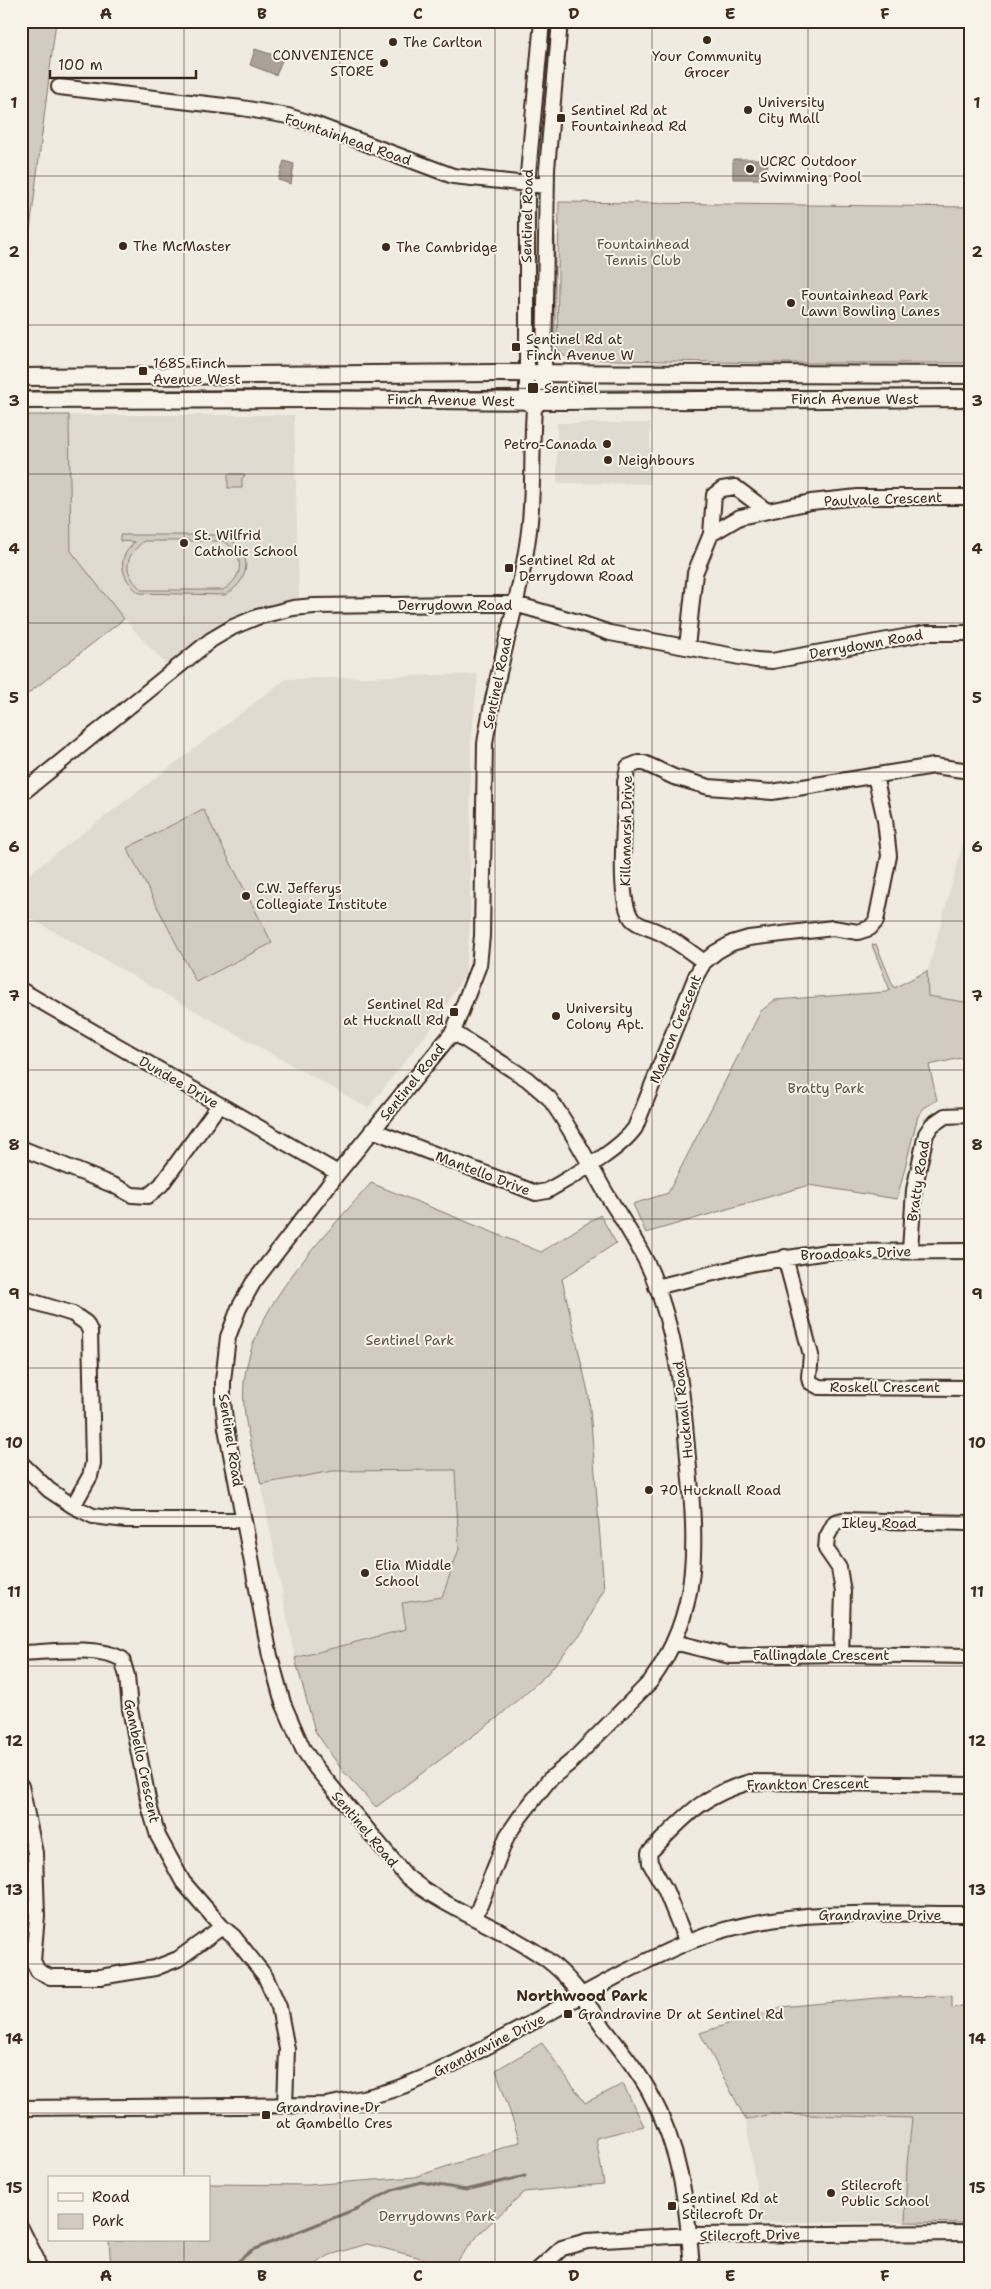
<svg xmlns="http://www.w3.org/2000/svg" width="991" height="2289" viewBox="0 0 991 2289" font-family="'Shantell Sans',sans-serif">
  <rect width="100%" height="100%" fill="#efebe0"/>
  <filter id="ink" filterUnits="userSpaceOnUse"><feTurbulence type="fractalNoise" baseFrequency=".02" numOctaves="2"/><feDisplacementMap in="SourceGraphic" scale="10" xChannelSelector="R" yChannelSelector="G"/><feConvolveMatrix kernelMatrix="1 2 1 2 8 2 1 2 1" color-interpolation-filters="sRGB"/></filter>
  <g filter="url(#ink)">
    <path fill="#e0dbd0" d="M69,415H294L299,598L248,611L206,637L169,668L124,619L71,551Z
      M557,423H650V484L557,483Z
      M478,674L471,742L470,926L465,974L439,1018L368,1108L21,913V880L286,679Z
      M964,840L970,841V1003L921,995Z
      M455,1470L459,1549L442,1597L402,1604L406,1629L295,1658L261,1484L333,1471Z
      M771,2114L912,2118L907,2164L905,2222H761L746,2120Z"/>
    <path fill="#d1cbc0" stroke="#867a6f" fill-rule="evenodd" d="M21,21H56L21,303Z
      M559,202L970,207V363H764L567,359L557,347Z
      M555,236V345H550V238Z
      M21,415H69L71,551L124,619L21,699Z
      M228,474H242L245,476L242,478V488H228Z
      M120,535H221C253,547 254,579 225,595L139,593C128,584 119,571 124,556C126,551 132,546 134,542L120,541ZM144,541H223C245,553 245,577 223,590H142C122,572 124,557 144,541Z
      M203,809L272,943L196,982L127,848Z
      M876,944L894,988L927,971L928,996L970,1003V1056L929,1065L937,1100L924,1108L918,1116L897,1199L809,1185L646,1233L633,1204L668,1193L761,1011L775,1000L886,992L890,990L872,945Z
      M371,1183L541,1252L600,1215L616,1243L562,1279L589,1396L604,1589L583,1631L546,1675L497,1718L376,1807L342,1770L315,1731L295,1658L406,1629L402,1603L442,1597L459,1549L455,1470L333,1471L261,1484C253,1452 241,1417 244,1383C252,1305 322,1240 371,1183Z
      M952,1996V2008L970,2004V2223L905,2222L907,2164L912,2118L771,2114L746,2120L700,2033L781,2007L888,1997Z
      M542,2043L585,2103L623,2084L644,2126L596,2138L604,2184L524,2192L481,2232L452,2266L367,2244L330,2255L308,2268H111L109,2240H209V2184L307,2185L415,2177L520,2142L496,2070Z"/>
    <path fill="#aaa296" stroke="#7e7266" d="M255,49L283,58L276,75L250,65Z
      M733,159H768L767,179H733Z
      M284,161L294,164L291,184L278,180Z"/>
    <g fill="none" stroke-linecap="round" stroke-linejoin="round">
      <path stroke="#7e7266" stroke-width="3" d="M230,2268L252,2250L356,2209L393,2190L421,2182L466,2190L525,2176"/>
      <g stroke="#3b2a1e" stroke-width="18">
        <path id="minor" d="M560,21L547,169L544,374L540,401L534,409C531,450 534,491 529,531C520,603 495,672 485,744L482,936L479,965L453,1032L338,1173L253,1283L239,1308L228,1337L223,1381V1402L226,1428L270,1656L283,1703L303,1749L316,1768L406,1876C448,1911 502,1927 546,1959C571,1977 587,2003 604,2028C620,2049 638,2070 650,2093C681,2150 687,2204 692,2268
          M59,87L242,108L288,116L317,125L453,176L546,186
          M534,408L527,401V185L542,21
          M711,534L740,517L811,502L858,497H970
          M687,647L695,573L711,534L714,495L722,489L735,487L767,511
          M21,794L211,640L233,627L257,617L293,608L314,606L469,604H515L578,622L610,633L756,660L772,661L926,633H970
          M704,962C689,951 673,938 656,931C648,927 638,926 632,919C615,896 627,812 625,782L628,767L638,763H644L674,777L709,787L772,792L934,766L970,771
          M21,990L338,1173
          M453,1032L527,1079L549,1098C571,1128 588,1162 607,1195C623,1221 640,1246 652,1274C675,1331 682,1386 687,1447C695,1533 705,1608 650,1682L572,1761L549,1780L520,1817L507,1836L475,1918
          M372,1130L536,1193L547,1191C572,1176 618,1152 635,1128L696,976L704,962L716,952L732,943L749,938L833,928L858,932L870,928L876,921L889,856L885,820L875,776
          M21,1148L115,1186L132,1195L148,1196L161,1185L219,1105
          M910,1250L914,1190L926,1134L932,1125L945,1116L970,1115
          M785,1257L811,1355L809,1377L810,1382L819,1387L970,1388
          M656,1287L755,1263L827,1252L970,1251
          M21,1298L73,1314L86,1323L90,1331L93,1463L90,1476L73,1506
          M21,1463L49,1490L73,1506L93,1516L126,1520H244
          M674,1642L730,1656L841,1654L970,1656
          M21,1653C51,1652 96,1645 122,1659L127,1676L130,1709L150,1809L158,1836L183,1882L222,1927L234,1937L265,1976L279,2007L287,2049L285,2105
          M841,1654L843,1592L839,1568L826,1549L827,1537L835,1522L843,1520L970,1523
          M21,1786L35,1853L37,1916L33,1961L38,1971L50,1977H100L155,1968L178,1959L222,1927
          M687,1943L665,1889L650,1863L649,1853C684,1818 700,1796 750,1782L970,1785
          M21,2108L326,2105C352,2100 378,2096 403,2086C438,2073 471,2055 505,2037C565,2005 623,1970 686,1943C775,1906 875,1914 970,1914
          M21,2228L36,2258L38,2268
          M540,2268L562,2248L587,2241L690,2235L970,2233"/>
      </g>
      <g stroke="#3b2a1e" stroke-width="20">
        <path id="major" d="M21,377L495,373L970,375
          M21,400L314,399L561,401L970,398"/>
      </g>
      <use href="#minor" stroke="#f7f3e8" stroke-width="14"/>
      <use href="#major" stroke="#f7f3e8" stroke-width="16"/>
      <path stroke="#3b2a1e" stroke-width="1" d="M21,392L970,389"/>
    </g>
  </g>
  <path fill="none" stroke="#3b2a1e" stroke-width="1" stroke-opacity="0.55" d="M184,21V2178M340,21V2268M495,21V2268M652,21V2268M808,21V2268M21,176H970M21,325H970M21,474H970M21,623H970M21,772H970M21,921H970M21,1070H970M21,1219H970M21,1368H970M21,1517H970M21,1666H970M21,1815H970M21,1964H970M21,2113H970M184,2240V2268"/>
  <g fill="#3b2a1e" stroke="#f7f3e8" stroke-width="2">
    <circle cx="707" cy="40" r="5"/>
    <circle cx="393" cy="42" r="5"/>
    <circle cx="384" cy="63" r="5"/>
    <circle cx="748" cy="110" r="5"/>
    <rect x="556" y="113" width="10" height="10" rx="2.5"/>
    <circle cx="750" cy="169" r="5"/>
    <circle cx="123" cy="246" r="5"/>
    <circle cx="386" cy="247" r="5"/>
    <circle cx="791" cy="303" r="5"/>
    <rect x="511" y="342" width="10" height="10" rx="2.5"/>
    <rect x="138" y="366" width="10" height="10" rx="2.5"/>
    <rect x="527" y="382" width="12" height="12" rx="2.5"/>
    <circle cx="607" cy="444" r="5"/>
    <circle cx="608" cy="460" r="5"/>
    <circle cx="184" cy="543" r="5"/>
    <rect x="504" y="563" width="10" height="10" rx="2.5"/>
    <circle cx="246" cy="896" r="5"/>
    <rect x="449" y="1007" width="10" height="10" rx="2.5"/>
    <circle cx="556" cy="1016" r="5"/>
    <circle cx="649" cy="1490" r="5"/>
    <circle cx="365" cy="1573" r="5"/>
    <rect x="563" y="2009" width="10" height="10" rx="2.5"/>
    <rect x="261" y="2110" width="10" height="10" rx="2.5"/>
    <circle cx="831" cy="2193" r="5"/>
    <rect x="667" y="2201" width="10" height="10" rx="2.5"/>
  </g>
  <g text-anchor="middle" stroke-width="4" stroke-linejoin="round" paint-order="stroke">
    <g font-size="14" fill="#3b2a1e" stroke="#f7f3e8" text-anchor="start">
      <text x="403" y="47">The Carlton</text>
      <text x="374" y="60" text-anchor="end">CONVENIENCE<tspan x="374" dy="16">STORE</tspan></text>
      <text x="707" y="61" text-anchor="middle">Your Community<tspan x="707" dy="16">Grocer</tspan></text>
      <text x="758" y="107">University<tspan x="758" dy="16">City Mall</tspan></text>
      <text x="571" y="115">Sentinel Rd at<tspan x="571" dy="16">Fountainhead Rd</tspan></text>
      <text x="760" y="166">UCRC Outdoor<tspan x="760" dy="16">Swimming Pool</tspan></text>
      <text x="133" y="251">The McMaster</text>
      <text x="396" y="252">The Cambridge</text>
      <text x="801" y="300">Fountainhead Park<tspan x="801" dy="16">Lawn Bowling Lanes</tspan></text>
      <text x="526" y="344">Sentinel Rd at<tspan x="526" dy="16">Finch Avenue W</tspan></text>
      <text x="153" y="368">1685 Finch<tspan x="153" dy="16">Avenue West</tspan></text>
      <text x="544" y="393">Sentinel</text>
      <text x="597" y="449" text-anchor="end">Petro-Canada</text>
      <text x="618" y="465">Neighbours</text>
      <text x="194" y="540">St. Wilfrid<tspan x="194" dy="16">Catholic School</tspan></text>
      <text x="519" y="565">Sentinel Rd at<tspan x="519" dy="16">Derrydown Road</tspan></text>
      <text x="256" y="893">C.W. Jefferys<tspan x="256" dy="16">Collegiate Institute</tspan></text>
      <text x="444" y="1009" text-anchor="end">Sentinel Rd<tspan x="444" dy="16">at Hucknall Rd</tspan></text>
      <text x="566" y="1013">University<tspan x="566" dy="16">Colony Apt.</tspan></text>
      <text x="659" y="1495">70 Hucknall Road</text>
      <text x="375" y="1570">Elia Middle<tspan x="375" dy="16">School</tspan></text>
      <text x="578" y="2019">Grandravine Dr at Sentinel Rd</text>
      <text x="276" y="2112">Grandravine Dr<tspan x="276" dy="16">at Gambello Cres</tspan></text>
      <text x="841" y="2190">Stilecroft<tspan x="841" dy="16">Public School</tspan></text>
      <text x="682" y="2203">Sentinel Rd at<tspan x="682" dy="16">Stilecroft Dr</tspan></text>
    </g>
    <g font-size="14" fill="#3b2a1e" stroke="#f7f3e8">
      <text transform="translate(348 139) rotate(19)" y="5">Fountainhead Road</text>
      <text transform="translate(527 216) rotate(-89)" y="5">Sentinel Road</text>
      <text x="855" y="404">Finch Avenue West</text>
      <text transform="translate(451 400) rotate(1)" y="5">Finch Avenue West</text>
      <text transform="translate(883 499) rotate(-2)" y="5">Paulvale Crescent</text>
      <text x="455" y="610">Derrydown Road</text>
      <text transform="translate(866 644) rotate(-10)" y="5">Derrydown Road</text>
      <text transform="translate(497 683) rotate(-78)" y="5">Sentinel Road</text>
      <text transform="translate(626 831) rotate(-89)" y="5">Killamarsh Drive</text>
      <text transform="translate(675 1029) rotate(-68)" y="5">Madron Crescent</text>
      <text transform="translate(179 1082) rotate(30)" y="5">Dundee Drive</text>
      <text transform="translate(412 1082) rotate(-51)" y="5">Sentinel Road</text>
      <text transform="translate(483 1173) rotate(21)" y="5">Mantello Drive</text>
      <text transform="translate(918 1181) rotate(-81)" y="5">Bratty Road</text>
      <text transform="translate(856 1253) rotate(-2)" y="5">Broadoaks Drive</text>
      <text x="885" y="1392">Roskell Crescent</text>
      <text transform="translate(683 1410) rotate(-96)" y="5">Hucknall Road</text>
      <text transform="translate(231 1440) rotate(81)" y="5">Sentinel Road</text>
      <text x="879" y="1528">Ikley Road</text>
      <text x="821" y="1660">Fallingdale Crescent</text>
      <text transform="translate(142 1761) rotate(78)" y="5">Gambello Crescent</text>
      <text transform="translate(808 1784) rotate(-1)" y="5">Frankton Crescent</text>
      <text transform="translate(365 1829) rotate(50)" y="5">Sentinel Road</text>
      <text x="880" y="1920">Grandravine Drive</text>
      <text transform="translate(489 2045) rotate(-27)" y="5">Grandravine Drive</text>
      <text transform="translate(750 2235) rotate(-1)" y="5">Stilecroft Drive</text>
    </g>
    <g font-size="14" fill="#605246" stroke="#f7f3e8">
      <text x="643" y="249">Fountainhead<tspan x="643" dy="16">Tennis Club</tspan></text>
      <text x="826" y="1093">Bratty Park</text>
      <text x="410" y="1345">Sentinel Park</text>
      <text x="437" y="2221">Derrydowns Park</text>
    </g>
    <g font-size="15" font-weight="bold" fill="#3b2a1e" stroke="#f7f3e8">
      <text x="582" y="2001">Northwood Park</text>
    </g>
  </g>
  <rect width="991" height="2289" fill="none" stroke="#f7f3e8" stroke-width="55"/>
  <rect x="48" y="2176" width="162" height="65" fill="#f7f3e8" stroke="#aca397"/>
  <rect x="58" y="2193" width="25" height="8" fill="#f7f3e8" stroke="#aca397"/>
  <text x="92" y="2202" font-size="15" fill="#3b2a1e">Road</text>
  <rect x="58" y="2214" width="25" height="15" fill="#d1cbc0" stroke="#aca397"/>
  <text x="92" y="2226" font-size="15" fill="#3b2a1e">Park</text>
  <path d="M50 70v8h146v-8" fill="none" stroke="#3b2a1e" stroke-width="2.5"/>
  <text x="58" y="70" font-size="15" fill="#3b2a1e" stroke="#f7f3e8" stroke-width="4" paint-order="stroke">100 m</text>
  <rect x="28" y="28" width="936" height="2234" fill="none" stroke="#3b2a1e" stroke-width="2"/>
  <g font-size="16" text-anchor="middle" font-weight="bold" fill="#3b2a1e">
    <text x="106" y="19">A</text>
    <text x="262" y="19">B</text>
    <text x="418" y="19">C</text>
    <text x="574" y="19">D</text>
    <text x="730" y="19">E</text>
    <text x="885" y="19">F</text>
    <text x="14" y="108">1</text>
    <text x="977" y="108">1</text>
    <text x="14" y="257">2</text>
    <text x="977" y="257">2</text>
    <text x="14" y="406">3</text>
    <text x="977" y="406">3</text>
    <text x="14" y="554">4</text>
    <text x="977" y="554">4</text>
    <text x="14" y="703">5</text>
    <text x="977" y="703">5</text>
    <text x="14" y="852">6</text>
    <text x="977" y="852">6</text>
    <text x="14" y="1001">7</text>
    <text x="977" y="1001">7</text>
    <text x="14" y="1150">8</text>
    <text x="977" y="1150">8</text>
    <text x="14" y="1299">9</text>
    <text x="977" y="1299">9</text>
    <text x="14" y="1448">10</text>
    <text x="977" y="1448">10</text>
    <text x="14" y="1597">11</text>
    <text x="977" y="1597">11</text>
    <text x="14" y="1746">12</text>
    <text x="977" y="1746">12</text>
    <text x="14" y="1895">13</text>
    <text x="977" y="1895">13</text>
    <text x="14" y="2044">14</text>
    <text x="977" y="2044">14</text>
    <text x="14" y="2193">15</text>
    <text x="977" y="2193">15</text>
    <text x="106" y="2281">A</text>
    <text x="262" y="2281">B</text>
    <text x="418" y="2281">C</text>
    <text x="574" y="2281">D</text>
    <text x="730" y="2281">E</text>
    <text x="885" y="2281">F</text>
  </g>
</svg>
